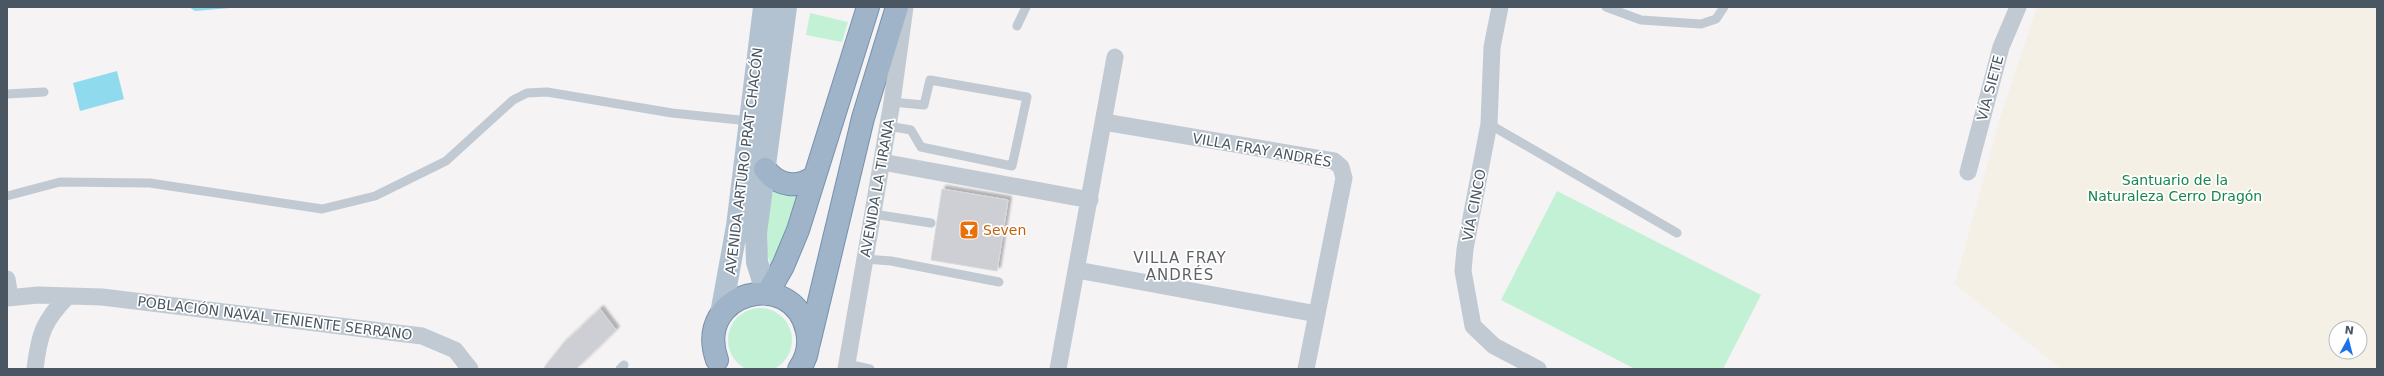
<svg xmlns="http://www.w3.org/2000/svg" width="2384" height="376" viewBox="0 0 2384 376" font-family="'DejaVu Sans',sans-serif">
  <defs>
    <filter id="shadow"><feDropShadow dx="3.5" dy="-3.5" stdDeviation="1" flood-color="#0004"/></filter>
  </defs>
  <rect width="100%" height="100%" fill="#f5f3f3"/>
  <path fill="#c3f1d5" d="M810,13L848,22L842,42L806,35Z
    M771,189L784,196L799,194L771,267L765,246Z
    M1557,191L1761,295L1723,369H1635L1501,300Z
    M728 340a32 32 0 1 1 64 0a32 32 0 1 1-64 0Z"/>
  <path fill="#f5f0e5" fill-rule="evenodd" d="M2037,7H2377V369H2061L1955,284L2000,118ZM2336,328H2360V352H2336Z"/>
  <path fill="#90daee" d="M189,7H242L195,11Z
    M117,71L124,99L80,111L73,83Z"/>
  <path fill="#cdcfd5" stroke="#d7d9de" filter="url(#shadow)" d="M942,189L1008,200L997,271L931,260Z
    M600,309L616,330L576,369H543L563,344Z"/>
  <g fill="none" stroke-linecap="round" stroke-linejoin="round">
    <g stroke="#7690ad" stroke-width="24">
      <path id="trunk" d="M765,169C778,186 797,189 814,177
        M767,294L783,266L798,230L868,7
        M809,343L863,118L897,7
        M717,360C693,292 793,266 807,331C810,345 807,358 799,369"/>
    </g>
    <path stroke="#c1cad2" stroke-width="9" d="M1606,7L1641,20L1701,24L1716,19L1724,7
      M1017,26L1026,7
      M7,94L44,92
      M1489,124L1677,233
      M888,126L911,130L921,147L1012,166L1027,97L930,80L924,105L892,102
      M7,196L60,182L150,183L322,209L375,196L446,161L513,100L527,93L547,92L672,113L749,121
      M873,214L931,223
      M865,259L891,261L999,282
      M847,364L870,369
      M620,369L624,365"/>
    <path stroke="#c1cad2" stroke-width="17" d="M1500,7L1492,47L1489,124L1465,249L1463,271L1473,326L1494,346L1538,369
      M1104,122L1334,161L1341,167L1344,178L1306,369
      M882,162L1090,200
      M1968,172L2001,47L2018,7
      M1077,270L1317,314
      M7,279L10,297
      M7,298L38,295L102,297L422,336L455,350L470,369
      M35,369C39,335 43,321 68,296
      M846,369L892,102L905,7
      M1058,369L1115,57"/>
    <path stroke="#b3c2d1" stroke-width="22" d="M767,294L757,262L756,233L786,7
      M721,314L737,226L764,7"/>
    <use href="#trunk" stroke="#9fb4c9" stroke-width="22"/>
  </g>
  <defs>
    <g id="bar-square" transform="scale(1)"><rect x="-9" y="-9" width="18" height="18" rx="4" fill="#e8710a" stroke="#fff"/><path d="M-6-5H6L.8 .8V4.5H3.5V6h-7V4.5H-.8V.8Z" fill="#fff"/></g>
  </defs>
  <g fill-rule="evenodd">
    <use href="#bar-square" x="969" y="230"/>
  </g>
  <g text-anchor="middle" stroke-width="3.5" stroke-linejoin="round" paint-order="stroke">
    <g font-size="14" fill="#4a5661" stroke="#fff">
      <text transform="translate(1990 88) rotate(-75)" y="5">VÍA SIETE</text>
      <text transform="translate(1262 150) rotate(10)" y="5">VILLA FRAY ANDRÉS</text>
      <text transform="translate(744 161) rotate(-83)" y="5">AVENIDA ARTURO PRAT CHACÓN</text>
      <text transform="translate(877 188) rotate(-80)" y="5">AVENIDA LA TIRANA</text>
      <text transform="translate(1474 205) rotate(-79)" y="5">VÍA CINCO</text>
      <text transform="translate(275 318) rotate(7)" y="5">POBLACIÓN NAVAL TENIENTE SERRANO</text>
    </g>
    <g font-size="14" fill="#17864f" stroke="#fff">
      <text x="2175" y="185">Santuario de la<tspan x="2175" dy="16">Naturaleza Cerro Dragón</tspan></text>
    </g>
    <g font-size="14" fill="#c56008" stroke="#fff" text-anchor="start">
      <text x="983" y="235">Seven</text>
    </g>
    <g font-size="15" letter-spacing="1" fill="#5f6368" stroke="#fff">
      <text x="1180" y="263">VILLA FRAY<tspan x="1180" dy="17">ANDRÉS</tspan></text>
    </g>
  </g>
  <rect width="2384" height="376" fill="none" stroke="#4a5661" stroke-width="16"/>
  <g transform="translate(2348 340) rotate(7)"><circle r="19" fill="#ffffff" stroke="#b7bbc0"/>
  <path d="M0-3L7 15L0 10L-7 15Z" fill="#1a73e8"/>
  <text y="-6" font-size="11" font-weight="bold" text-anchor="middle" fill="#4a5661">N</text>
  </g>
</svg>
